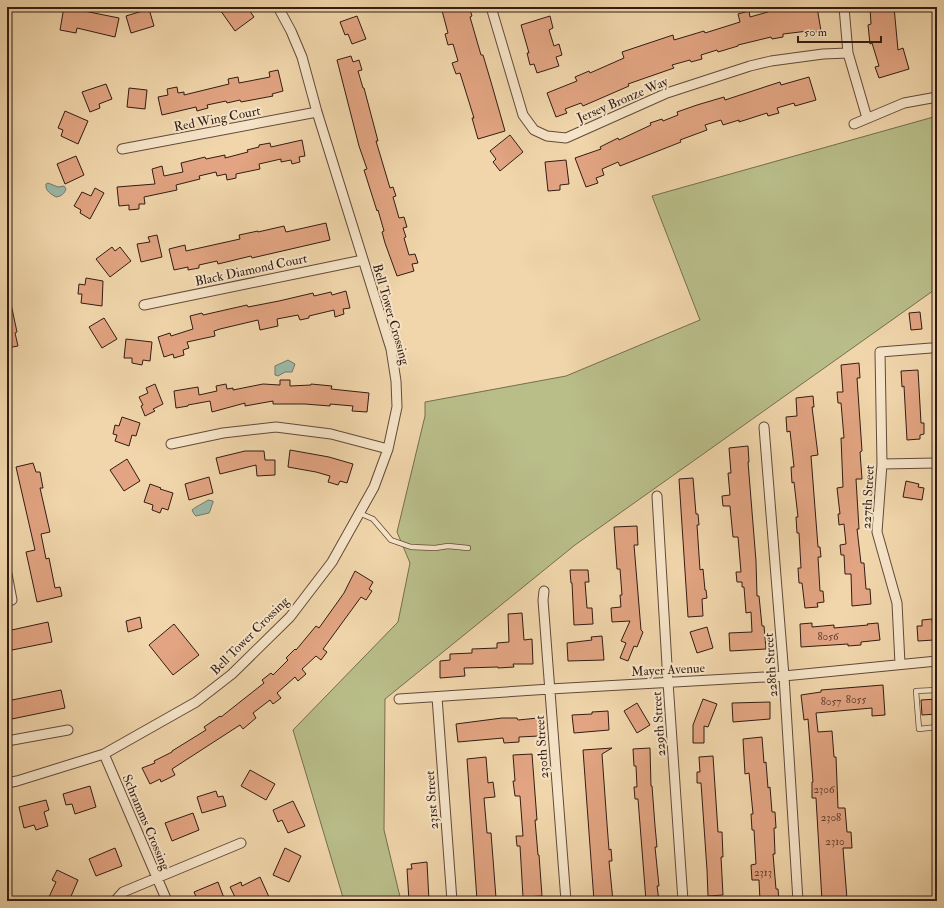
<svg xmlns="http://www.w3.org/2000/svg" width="944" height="908" viewBox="0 0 944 908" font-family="'IM FELL Double Pica',serif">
  <rect width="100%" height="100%" fill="#f1d6ab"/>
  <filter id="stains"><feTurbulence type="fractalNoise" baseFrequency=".005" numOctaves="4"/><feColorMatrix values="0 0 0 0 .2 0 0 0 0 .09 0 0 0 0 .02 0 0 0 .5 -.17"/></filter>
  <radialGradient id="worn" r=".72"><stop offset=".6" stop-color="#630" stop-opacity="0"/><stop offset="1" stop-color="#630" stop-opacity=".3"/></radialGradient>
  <path fill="#b9be89" stroke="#766d4e" d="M937,116V288L575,545L385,699L384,830L401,901H344L293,730L398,622L410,563L397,532L425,416V402L566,376L700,320L652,196Z"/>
  <path fill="#9bb9a9" stroke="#717a6d" d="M48,183L58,187L64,186L66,189C64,194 62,196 56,197C51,194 45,191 46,184Z
    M288,360L295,364L292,372H285L278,376L275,375V366Z
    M208,500L213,501V503C211,506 211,510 209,513L196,516L194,514L192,510C195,507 204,503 208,500Z"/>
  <path fill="#e2a482" stroke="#331c13" d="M64,7L119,18L115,37L77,28L76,33L60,30Z
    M218,7H247L254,17L235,31Z
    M441,7H469L472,16L470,17L481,55H483L491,82L505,131L478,139L472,118H474L460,73L456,74L452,63L458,61L453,44L448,45L445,34L448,33Z
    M790,7H817L821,31L809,33L808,31L783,34V37L772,39L771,37L738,45V46L718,52L717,50L701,55L702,59L691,62L690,60L672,65L674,68L628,84L629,86L583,106L581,103L565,109L567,113L556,117L547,93L577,81L575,77L589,71L590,73L624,58L622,52L673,35L674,40L704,31L705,33L740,22L738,14L749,11L750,17L768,12V10Z
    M870,7H894L898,50L903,48L909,69L879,78L875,67L879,66L872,43L870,44L868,25L871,24Z
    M149,9L154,26L131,33L126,16Z
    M357,16L366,39L352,44L348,34L345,35L340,22Z
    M550,16L553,28L549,30L554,46L559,44L562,55L556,57L559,66L537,73L534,64L530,65L527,53H529L521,25Z
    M351,56L353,62L359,60L362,70L358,71L363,88H364L378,141H376L390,188L393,187L396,196L393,197L399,218L404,217L407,227L403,228L406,237L404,238L409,255L415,254L418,263L412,264L414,271L397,276L385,243L382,232L384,231L378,210L377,211L364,170L367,169L359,146L337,60Z
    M278,70L283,91L272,94L273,96L241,102L240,100L227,103L226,101L207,105L208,108L197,111L196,107L162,115L158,97L168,95L167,89L177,87L178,93L184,92V95L229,84L228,79L238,77L239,83L270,77L269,72Z
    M809,77L816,100L795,106L794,103L777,108L779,113L768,116L767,113L739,122V120L723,125L721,120L705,125L707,130L680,140L681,142L620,166L618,162L602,169L604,175L596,178L598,183L586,187L575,158L601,149L600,147L618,138L619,140L651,125L650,123L662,119L663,121L678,115L677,112L697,105L724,97L725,100L780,82L781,85Z
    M106,84L112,99L99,104L100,108L90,112L82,92Z
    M129,88L147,90L145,109L127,107Z
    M65,111L88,121L78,144L61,136L63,130L58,128Z
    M510,135L523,152L500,171L493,162L496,159L490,151Z
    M302,140L305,156L299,157L300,162L292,164L291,160L281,162V159L259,164L260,169L236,174V178L227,180L226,174L217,176L216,172L199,176L200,179L176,185L177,190L144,197L145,204H139V209L129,210V205L119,206L117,187L155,184L152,169L162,166L164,176L183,172L181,163L205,157L206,159L225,155V158L248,152L247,150L259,147V145L270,143L271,147Z
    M76,156L84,175L65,184L57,164Z
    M566,160L569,184L560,185V190L548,191L545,162Z
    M95,188L104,193L90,219L80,213L81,210L74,206L82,192L91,196Z
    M326,223L330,240L252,258L251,256L218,264L217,261L199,265V268L188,270V267L174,270L169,249L185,245L186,251L240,239L239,235L258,231V232L284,226L286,232Z
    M157,235L162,257L141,262L137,244L150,242L148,237Z
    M112,247L115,251L120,247L131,261L110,277L96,259Z
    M86,278L103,281L102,306L81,303L82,294H78L79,284L85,285Z
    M346,291L350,308L343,309L344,314L335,317L334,310L309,316V318L300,320L298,315L277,319L278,326L260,330L258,320L220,329L214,331L215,336L187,342L189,348L183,350L184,355L174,358L173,354L164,357L158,337L170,333L171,336L193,329L190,316L202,313L203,315L247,305L248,307L279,301L313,293L314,296L331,292L332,295Z
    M7,304H11L17,332L15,333L18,346L7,348Z
    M920,312L922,329L911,330L909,313Z
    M104,318L117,339L102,348L89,327Z
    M126,339L152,342L150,361L143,360L142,365L132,363V358H124Z
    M859,363L860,378H857L862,451L860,452L862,479H856L859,529H857L861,563H864L866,589H870L871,604L852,606L851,574H845L844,555H841L840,545L846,544L844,524L839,525L838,514H840L837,488L843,487L841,438H844L841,403H838L837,392H843L841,365Z
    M918,370L921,423H924V434L920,435V439L907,440L904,386L902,387L901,371Z
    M280,380H290V386L311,385V384L332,386L331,389L369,393L367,412L352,411L353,406L330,404V406L305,404H273V401L245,406V403L212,412L210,401L188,405V406L176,408L174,391L198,387L199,395L217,391L216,386L226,384L227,389L233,388V390L263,384L280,385Z
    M155,384L163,404L153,409L155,411L145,416L141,406L143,405L139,397L148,393L146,388Z
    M813,396L814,407H812L818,455L811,456L818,547H820L821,557H818L820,591H823L824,602L817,603L818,607L805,608L802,583H799L798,568H801L799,533H797L796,517H798L794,482L792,483L791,467H794L790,431L787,432L786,417L797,416L796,398Z
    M122,417L140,423L136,436L132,435L129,446L115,441L117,435L113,434L115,425L119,426Z
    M748,446L749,462H748L756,561L757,596H759L762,626H764L766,649L730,651L729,633L752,632L751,612L746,613L744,587H742V582H737L736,572H741L738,537H733L730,506H723L722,496L730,495L728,473H731L729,448Z
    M290,450L329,457L353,464L347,483L340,481L338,485L328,482L330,476L316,472L288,467Z
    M245,451H264L265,460H275V475L257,476L256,465L220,474L216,458Z
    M127,459L140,481L124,491L110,470Z
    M33,463L36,472H40L43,488H40L50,532L41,534L46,559L49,558L55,588L60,587L62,596L37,602L26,552L35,550L16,467Z
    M209,477L213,493L189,500L185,484Z
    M693,478L696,514H698L699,525H697L700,570L703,569L705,590H706L707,598L702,599L703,616L688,617L679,479Z
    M906,481L919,484L918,487L924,488L922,500L903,497Z
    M150,484L161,488L160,489L173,493L168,510L162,508L160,513L152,510L153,505L144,502Z
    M637,526L638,545H634L641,630L643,632L637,647L634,646L628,661L620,658L626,643L621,641L630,621L612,622L611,608L621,607L620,595H622L620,569H617L614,527Z
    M570,570H588L589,582H585L587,608H592L593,624L574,625L572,583H571Z
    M355,571L373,582L369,589L372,591L366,600L361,597L323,649L327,652L321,660L316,656L302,669L306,674L298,681L295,677L277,693L281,698L273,704L270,700L253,713L256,718L243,729L240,725L172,769L175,775L161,782L160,779L150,784L142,768L155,763L154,761L172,752V751L206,730L204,727L220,716L221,717L264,683L262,680L271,673L273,675L288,660L286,658L295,649L296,650L316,626L319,628L344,593Z
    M522,613L524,640L532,639L533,664H513L514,667L498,668V667L464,668L465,676L440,678V661L450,660V654L472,653V649L497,648V643L509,642L508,614Z
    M140,617L142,628L128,632L126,621Z
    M932,619L934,640L918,641L917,626H922V620Z
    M48,622L52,642L7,651V631Z
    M812,623V627L834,625V628L868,625L867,624L878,623L880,640L861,642V645L848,646V644L801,647L800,624Z
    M174,624L199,655L173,675L149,645Z
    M707,627L713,648L697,653L690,632Z
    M602,636L604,660L568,661L567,643L592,640L591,637Z
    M883,685L885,715L872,716V708L816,713L818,732L832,731L834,757H836L838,808H845L847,832H851L852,848H843L847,899L822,901L816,798H812V782H813L808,719L804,720L801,695L821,692V690Z
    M61,690L65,708L7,720V701Z
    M703,699L717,704L708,727L704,726V743H693V725Z
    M937,699V714L922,715L921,700Z
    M770,702V719L733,722L732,703Z
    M637,703L650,725L637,733L624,711Z
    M608,711L609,730L574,733L572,715L592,714V712Z
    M502,718H517L518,720L538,718L539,736L519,737V742L504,743L503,738L458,742L456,724Z
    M762,737L764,763L766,762L768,788L770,787L772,812H775L776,828H774L775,854H773L776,889H778L779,901H760L759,880H752L751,865L756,864L754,830H752L751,814H753L749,773L745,774L743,739Z
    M612,748L602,754L607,824L609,850L611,849L612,861H609L613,901H594L583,750Z
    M650,748L651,786H652L655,826L657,847H655L659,886H657L659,901H646L638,799H635L634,787H637L636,766H634L633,749Z
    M532,754L537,820H535L538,855H539L542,896L523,897L520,846H517L516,836H523L520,796H515L513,781H515L513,755Z
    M713,756L718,832H722L723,857H721L723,895L708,896L707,870L701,783H697V772H700L699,757Z
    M486,757L488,783L493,782L495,797L484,798L487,833H491L496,898L477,900L467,759Z
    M250,770L275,784L266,800L241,786Z
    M90,786L96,807L75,814L72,804L66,805L63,794Z
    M216,791L218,797L223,796L226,806L202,813L197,797Z
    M46,800L49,810L44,812L48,826L36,830L34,825L24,828L19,807Z
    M293,801L305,826L288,833L282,820L278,822L273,810Z
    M193,813L199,830L172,841L165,823Z
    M115,848L122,866L96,876L89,859Z
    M285,848L301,856L289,882L273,875Z
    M427,862L429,901H409L407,869H412L411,864Z
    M57,870L78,880L69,901H58L49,897L56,882L52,880Z
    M260,877L269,897L260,901H237L230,887L241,882L242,886Z
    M218,882L224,898L217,901H198L194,892Z"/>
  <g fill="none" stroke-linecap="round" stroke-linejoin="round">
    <g stroke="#624a39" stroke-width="6">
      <path id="service" d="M359,513L373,519L391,540L411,547L435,548L448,546L468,548
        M937,690L916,691L919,729L937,727"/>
    </g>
    <g stroke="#624a39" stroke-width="11">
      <path id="minor" d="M491,7L523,115L534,130L547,136L566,138L667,93L750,66L771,61L823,54L848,53
        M844,7L848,53L867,118
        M854,124L904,103L937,97
        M122,149L317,112
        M144,305L363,260
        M764,427L784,676L798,901
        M171,444L223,433L276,427L331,434L388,449
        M882,464L937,463
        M657,496L668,682L683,901
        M7,574L12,600L7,601
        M544,591L543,600L566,901
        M900,664L897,603L877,532L882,464L880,352L931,348
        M437,697L452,901
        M399,699L550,689L784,676L937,661
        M7,741L68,730
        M104,754L167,901
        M7,783L17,781L104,754L196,702L232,674L290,617L332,562L374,487L388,449L397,407L396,381L391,349L317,112L302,57L291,31L278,7
        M115,901L123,892L241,843"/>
    </g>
    <use href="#service" stroke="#f6e4c8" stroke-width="4.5"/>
    <use href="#minor" stroke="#f6e4c8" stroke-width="9"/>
  </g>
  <g text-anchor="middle" stroke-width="4" stroke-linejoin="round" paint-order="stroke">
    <g font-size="11" fill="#5f3e2f">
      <text x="828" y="640">8056</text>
      <text x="856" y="703">8055</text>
      <text x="831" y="705">8057</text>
      <text x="824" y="793">2306</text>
      <text x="831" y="821">2308</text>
      <text x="835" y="845">2310</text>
      <text x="763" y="876">2313</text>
    </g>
    <g font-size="13" fill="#331c13" stroke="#f6e4c8">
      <text transform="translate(622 99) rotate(-23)" y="5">Jersey Bronze Way</text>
      <text transform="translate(217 118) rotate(-11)" y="5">Red Wing Court</text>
      <text transform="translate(251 269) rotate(-12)" y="5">Black Diamond Court</text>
      <text transform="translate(392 314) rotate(74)" y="5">Bell Tower Crossing</text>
      <text transform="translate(867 497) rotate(-87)" y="5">227th Street</text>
      <text transform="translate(249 635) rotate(-45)" y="5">Bell Tower Crossing</text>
      <text transform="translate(770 665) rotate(-94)" y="5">228th Street</text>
      <text transform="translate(668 669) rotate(-3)" y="5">Mayer Avenue</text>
      <text transform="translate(658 724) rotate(-94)" y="5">229th Street</text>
      <text transform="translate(541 747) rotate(-94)" y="5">230th Street</text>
      <text transform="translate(431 800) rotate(-94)" y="5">231st Street</text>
      <text transform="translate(147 822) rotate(67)" y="5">Schramms Crossing</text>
    </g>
  </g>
  <rect width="944" height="908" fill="none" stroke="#f1d6ab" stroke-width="24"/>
  <rect x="8" y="8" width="928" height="892" fill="none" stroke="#331c13" stroke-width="2"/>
  <rect x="12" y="12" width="920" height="884" fill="none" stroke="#331c13"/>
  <path d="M798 36v6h83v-6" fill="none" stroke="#331c13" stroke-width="2"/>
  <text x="804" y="36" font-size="12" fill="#331c13" stroke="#f6e4c8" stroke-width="3" paint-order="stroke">50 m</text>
  <rect width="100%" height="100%" filter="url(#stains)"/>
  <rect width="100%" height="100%" fill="url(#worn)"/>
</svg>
